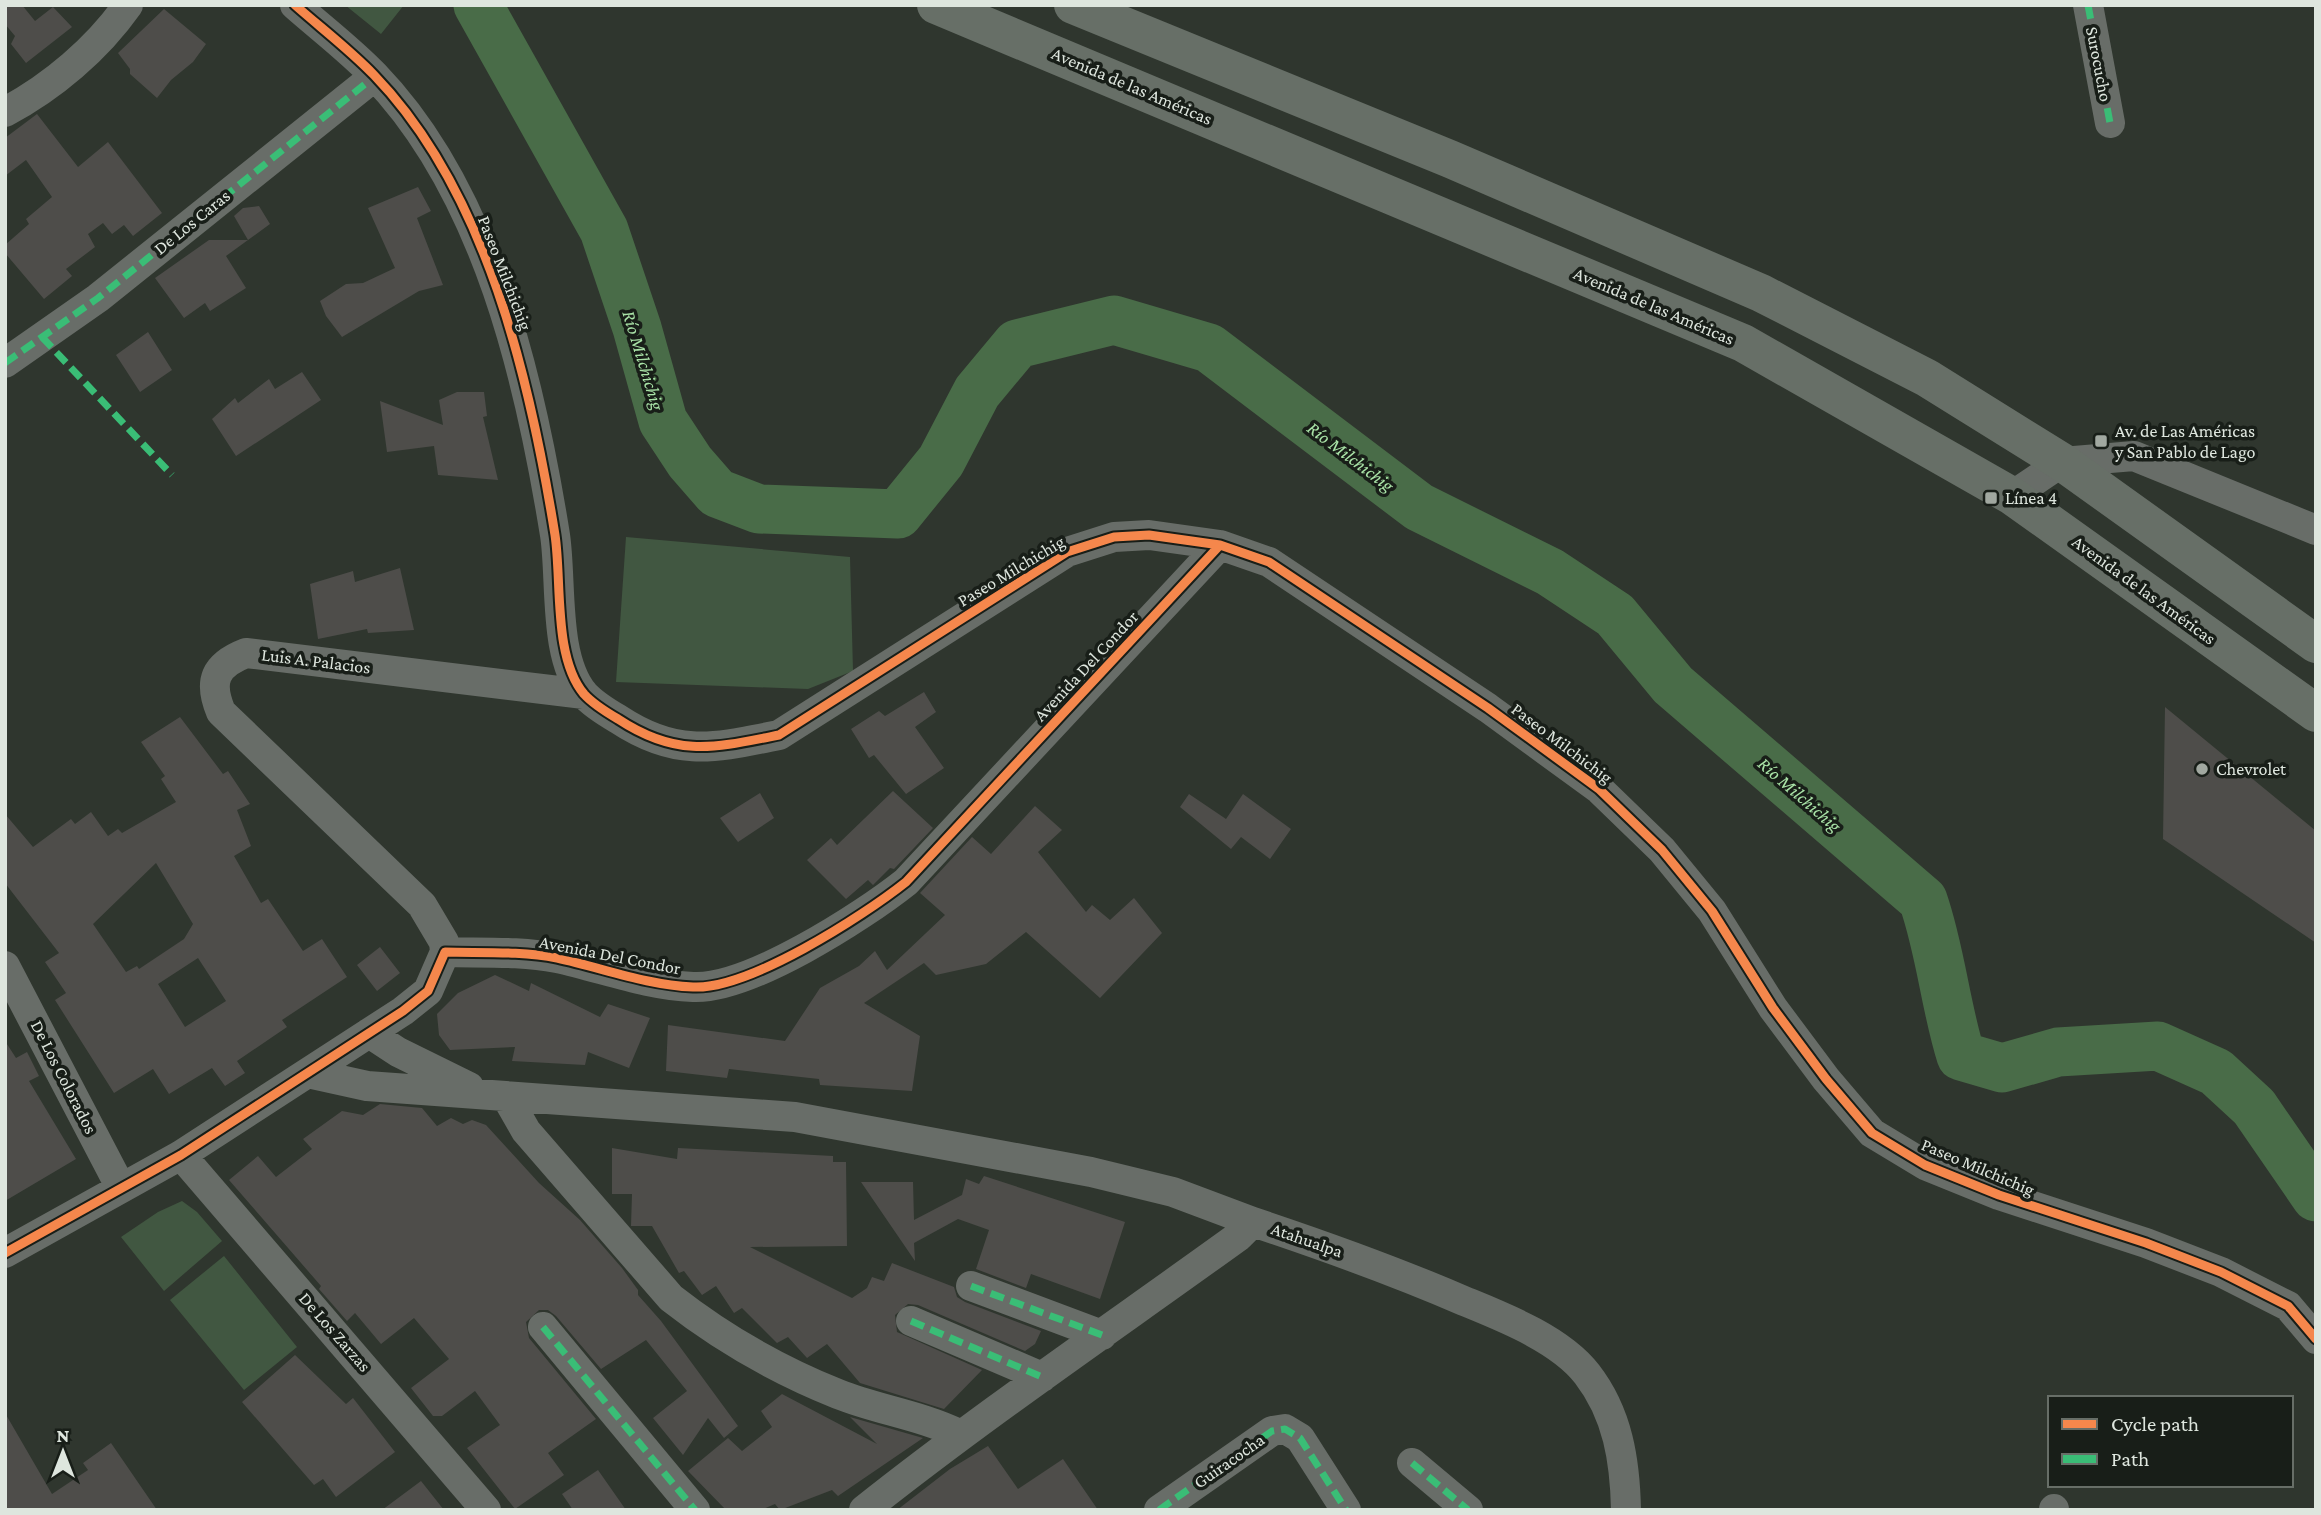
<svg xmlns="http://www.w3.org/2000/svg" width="2321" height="1515" viewBox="0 0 2321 1515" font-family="'Crimson Pro',serif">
  <rect width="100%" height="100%" fill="#2f362e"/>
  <path fill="#415741" d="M345,5H404L381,34Z
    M626,537L850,557L853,671L808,689L616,682Z
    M182,1201L197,1212L222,1241L164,1291L121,1237L158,1212Z
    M224,1256L297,1347L244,1390L170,1300Z"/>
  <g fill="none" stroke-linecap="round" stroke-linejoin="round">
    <path stroke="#496c48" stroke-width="49" d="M478,5L604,230L637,328L663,421L690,462L717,493L759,509L898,514L941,461L977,392L1017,344L1114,320L1209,348L1419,507L1550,572L1615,615L1673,685L1923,900C1941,952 1945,1005 1961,1056L2002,1068L2058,1052L2158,1046L2216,1072L2254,1107L2316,1197"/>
  </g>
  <path fill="#4e4d4a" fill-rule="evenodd" d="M5,5H22L35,21L53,7L72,27L26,63L11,44L15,36L5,24Z
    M164,9L206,44L193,62L171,80L157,98L130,74V69L118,53Z
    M37,114L78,167L108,142L162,213L133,236L124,225L112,234L103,223L88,234L95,247L66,269L72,276L44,299L5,253V245L29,224L26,219L52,197L26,160L5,176V138Z
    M418,187L431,211L417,218L443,285L419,291L342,337L326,316L320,301L346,284L363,283L395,268L368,208Z
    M259,206L270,224L248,240L234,216L243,208Z
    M209,240H248L226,256L246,288L210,311L205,303L184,318L155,278Z
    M148,332L172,370L140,392L116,355Z
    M302,372L321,400L236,456L212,419L235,398L238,403L269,379L275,389Z
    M457,392H484L487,416L483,417L498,480L438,475L434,446L387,452L380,401L443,425L439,400Z
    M400,568L414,630L368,633L367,629L318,639L310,584L353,571L355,582Z
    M924,692L936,712L915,727L944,768L906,794L874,755L869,758L851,729L879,711L885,716Z
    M2165,707L2316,831V943L2163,839Z
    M180,717L223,774L228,771L250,804L237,810L251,846L234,856L261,903L268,899L303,951L322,939L347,977L282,1020L287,1027L237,1061L245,1073L225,1086L212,1068L169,1094L153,1069L114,1093L55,1000L66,993L45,962L59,953L5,883V814L33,847L71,819L75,824L91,812L108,836L118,829L122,833L176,802L161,779L165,776L141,742ZM156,863L193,924L184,939L139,969L137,966L126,972L93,924ZM198,958L226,1001L185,1027L158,984Z
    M893,791L933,828L894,869L890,868L873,885L868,880L846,899L807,860L831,838L837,845Z
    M760,793L774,818L738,842L720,818Z
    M1189,794L1226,819L1243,794L1291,829L1270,859L1241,837L1231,849L1180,807Z
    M1035,806L1062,830L1038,852L1086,912L1092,905L1110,920L1134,898L1162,933L1100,998L1026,932L986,964L936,975L924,963L864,1003L920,1036L912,1091L820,1085L819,1079L729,1069L727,1078L666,1071L668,1025L785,1041L820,988L859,966L875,951L887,970L945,915L920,893L972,837L991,854Z
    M380,947L400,973L377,991L357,965Z
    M495,975L529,991L531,983L600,1017L608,1004L650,1018L629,1068L588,1052L585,1065L512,1061L515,1047L450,1050L439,1035L437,1014L458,993Z
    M5,1041L16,1058L27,1052L39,1076L29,1081L76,1159L5,1201Z
    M380,1104L422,1108L437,1126L451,1118L463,1124L472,1120L486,1125L539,1183L580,1220L622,1268L638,1290V1295L661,1321L738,1426L724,1438L708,1418L683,1455L653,1418L687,1391L646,1340L601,1369L556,1316L548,1310H539L526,1322L529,1338L596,1419L548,1453L564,1475L515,1509L467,1448L500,1425L475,1391L442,1416H433L411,1388L449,1359L414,1318L381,1344L355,1313L347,1321L319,1289L321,1286L229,1180L258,1156L276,1177L312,1149L303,1139L342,1111L363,1115Z
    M612,1148L677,1159L678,1148L833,1156V1162H846L847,1246L750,1247L852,1298L867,1288L872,1277L884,1281L892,1263L954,1287L957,1297L965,1302L1041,1331L1035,1344L1025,1351L918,1305L908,1304L895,1315L897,1332L982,1370L944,1409L860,1383L827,1344L807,1358L788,1337L777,1343L742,1308L734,1313L716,1286L702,1295L684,1271L679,1273L652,1226H631L632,1194H612Z
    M984,1176L1125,1222L1100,1299L1031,1274L1026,1288L976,1269L989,1230L958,1219L914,1243L915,1261L861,1182H913L914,1220L962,1195L966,1179L979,1184Z
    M295,1355L346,1404L353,1398L395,1452L336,1497L323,1479L314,1485L242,1402Z
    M782,1394L877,1444L850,1417L923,1438L838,1496L832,1490L780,1510L775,1504L761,1510H726L688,1471L728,1438L742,1451L772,1427L761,1411Z
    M5,1413L52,1494L88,1470L83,1463L111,1443L157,1510H5Z
    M988,1446L1018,1489L1063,1459L1098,1510H897L950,1469Z
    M598,1470L626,1510H573L562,1494Z
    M421,1481L444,1510H382Z"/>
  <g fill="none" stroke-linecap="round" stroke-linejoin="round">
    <path stroke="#686d68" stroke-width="30" d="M295,5C321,28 350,50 374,75C487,192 530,379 555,535C562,581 553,657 584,694C593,704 606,712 618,719C677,758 714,748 779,735L1067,552L1114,537L1149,535L1220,545L1269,562L1488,708L1599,789L1662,850L1712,911L1773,1008L1826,1079L1872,1133L1925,1165L1999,1195L2146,1243L2221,1272L2288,1306L2316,1339
      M2088,5L2110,123
      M5,112C52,87 97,49 128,5
      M5,363L98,298L375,76
      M2012,496L2062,462L2134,456L2316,530
      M445,952L444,942L422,905L221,712C208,681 215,665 246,653L584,694
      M5,966L121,1188
      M369,1033L398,1052L469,1087
      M308,1073L367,1086L795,1117L1091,1172L1173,1192L1253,1222
      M506,1096L526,1131L671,1298C722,1338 778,1370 838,1394C878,1410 920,1415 959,1434
      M181,1155L486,1510
      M5,1253L181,1155L403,1011L428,991L445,952C482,953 521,951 557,958C603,968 646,985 693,987C748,990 862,917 906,882L1220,545
      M971,1286L1102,1335
      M911,1321L1042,1377
      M543,1327L695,1510
      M1412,1463L1468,1510
      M864,1510C985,1414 1113,1327 1239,1236L1253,1222C1325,1246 1395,1271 1464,1301C1503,1317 1560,1339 1587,1374C1618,1414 1625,1461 1626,1510
      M1159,1510L1272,1431L1285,1429L1300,1438L1346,1510
      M2054,1510V1509"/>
    <path stroke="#676f67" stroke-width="38" d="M936,5L1743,343L2012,496L2316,713
      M1073,5L1450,159L1761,293L1927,378L2062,462L2316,644"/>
    <path stroke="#3abd76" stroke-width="7" stroke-dasharray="14 7" stroke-linecap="butt" d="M2088,5L2110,123
      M42,337L172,475
      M5,363L98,298L375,76
      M971,1286L1102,1335
      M911,1321L1042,1377
      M543,1327L695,1510
      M1412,1463L1468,1510
      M1159,1510L1272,1431L1285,1429L1300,1438L1346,1510
      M2054,1510V1509"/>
    <g stroke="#181e18" stroke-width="13">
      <path id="cycleway" d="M295,5C321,28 350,50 374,75C487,192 530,379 555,535C562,581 553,657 584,694C593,704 606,712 618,719C677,758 714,748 779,735L1067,552L1114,537L1149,535L1220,545L1269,562L1488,708L1599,789L1662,850L1712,911L1773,1008L1826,1079L1872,1133L1925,1165L1999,1195L2146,1243L2221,1272L2288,1306L2316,1339
        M5,1253L181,1155L403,1011L428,991L445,952C482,953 521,951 557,958C603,968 646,985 693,987C748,990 862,917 906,882L1220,545"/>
    </g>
    <use href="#cycleway" stroke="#f5874c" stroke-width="9"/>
  </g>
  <g fill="#a1a8a0" stroke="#181e18" stroke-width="2.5">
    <rect x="2094" y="434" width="14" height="14" rx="3.5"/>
    <rect x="1984" y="491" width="14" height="14" rx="3.5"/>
    <circle cx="2202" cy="769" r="7"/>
  </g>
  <g text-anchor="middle" stroke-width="7" stroke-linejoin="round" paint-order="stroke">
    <g font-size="18" fill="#dee6de" stroke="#181e18">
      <text transform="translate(2099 64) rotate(79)" y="6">Surocucho</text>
      <text transform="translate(1132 86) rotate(23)" y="6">Avenida de las Américas</text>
      <text transform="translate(192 222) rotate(-39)" y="6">De Los Caras</text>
      <text transform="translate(505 273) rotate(69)" y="6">Paseo Milchichig</text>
      <text transform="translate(1654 306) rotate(23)" y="6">Avenida de las Américas</text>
      <text transform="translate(1011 571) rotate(-31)" y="6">Paseo Milchichig</text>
      <text transform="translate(2144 590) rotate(36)" y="6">Avenida de las Américas</text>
      <text transform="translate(316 661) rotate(7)" y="6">Luis A. Palacios</text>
      <text transform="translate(1086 666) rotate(-47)" y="6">Avenida Del Condor</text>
      <text transform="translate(1562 743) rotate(37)" y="6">Paseo Milchichig</text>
      <text transform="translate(610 955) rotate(11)" y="6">Avenida Del Condor</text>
      <text transform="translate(64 1077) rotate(63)" y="6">De Los Colorados</text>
      <text transform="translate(1978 1167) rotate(23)" y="6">Paseo Milchichig</text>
      <text transform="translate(1307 1240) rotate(19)" y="6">Atahualpa</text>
      <text transform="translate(335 1332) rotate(49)" y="6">De Los Zarzas</text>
      <text transform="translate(1229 1461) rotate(-35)" y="6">Guiracocha</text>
    </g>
    <g font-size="18" fill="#dee6de" stroke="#181e18" text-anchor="start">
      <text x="2115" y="437">Av. de Las Américas<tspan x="2115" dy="21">y San Pablo de Lago</tspan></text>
      <text x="2005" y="504">Línea 4</text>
      <text x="2216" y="775">Chevrolet</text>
    </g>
    <g font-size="19" font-style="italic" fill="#a9e3a7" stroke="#181e18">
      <text transform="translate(644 360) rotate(73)" y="7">Río Milchichig</text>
      <text transform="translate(1351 456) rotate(37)" y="7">Río Milchichig</text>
      <text transform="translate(1800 794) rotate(41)" y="7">Río Milchichig</text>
    </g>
  </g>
  <rect width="2321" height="1515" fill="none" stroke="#dee6de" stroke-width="14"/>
  <rect x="2048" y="1396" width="245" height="91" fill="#181e18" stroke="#676e67" stroke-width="2"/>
  <rect x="2062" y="1419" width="35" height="10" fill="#f5874c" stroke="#676e67" stroke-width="2"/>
  <text x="2111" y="1431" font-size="21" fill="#dee6de">Cycle path</text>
  <rect x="2062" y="1454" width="35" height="10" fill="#3abd76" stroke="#676e67" stroke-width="2"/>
  <text x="2111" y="1466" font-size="21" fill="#dee6de">Path</text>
  <g transform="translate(63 1452)" stroke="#181e18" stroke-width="5" paint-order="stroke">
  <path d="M0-5L12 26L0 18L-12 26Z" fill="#dee6de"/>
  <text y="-10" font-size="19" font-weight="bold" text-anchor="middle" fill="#dee6de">N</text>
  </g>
</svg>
